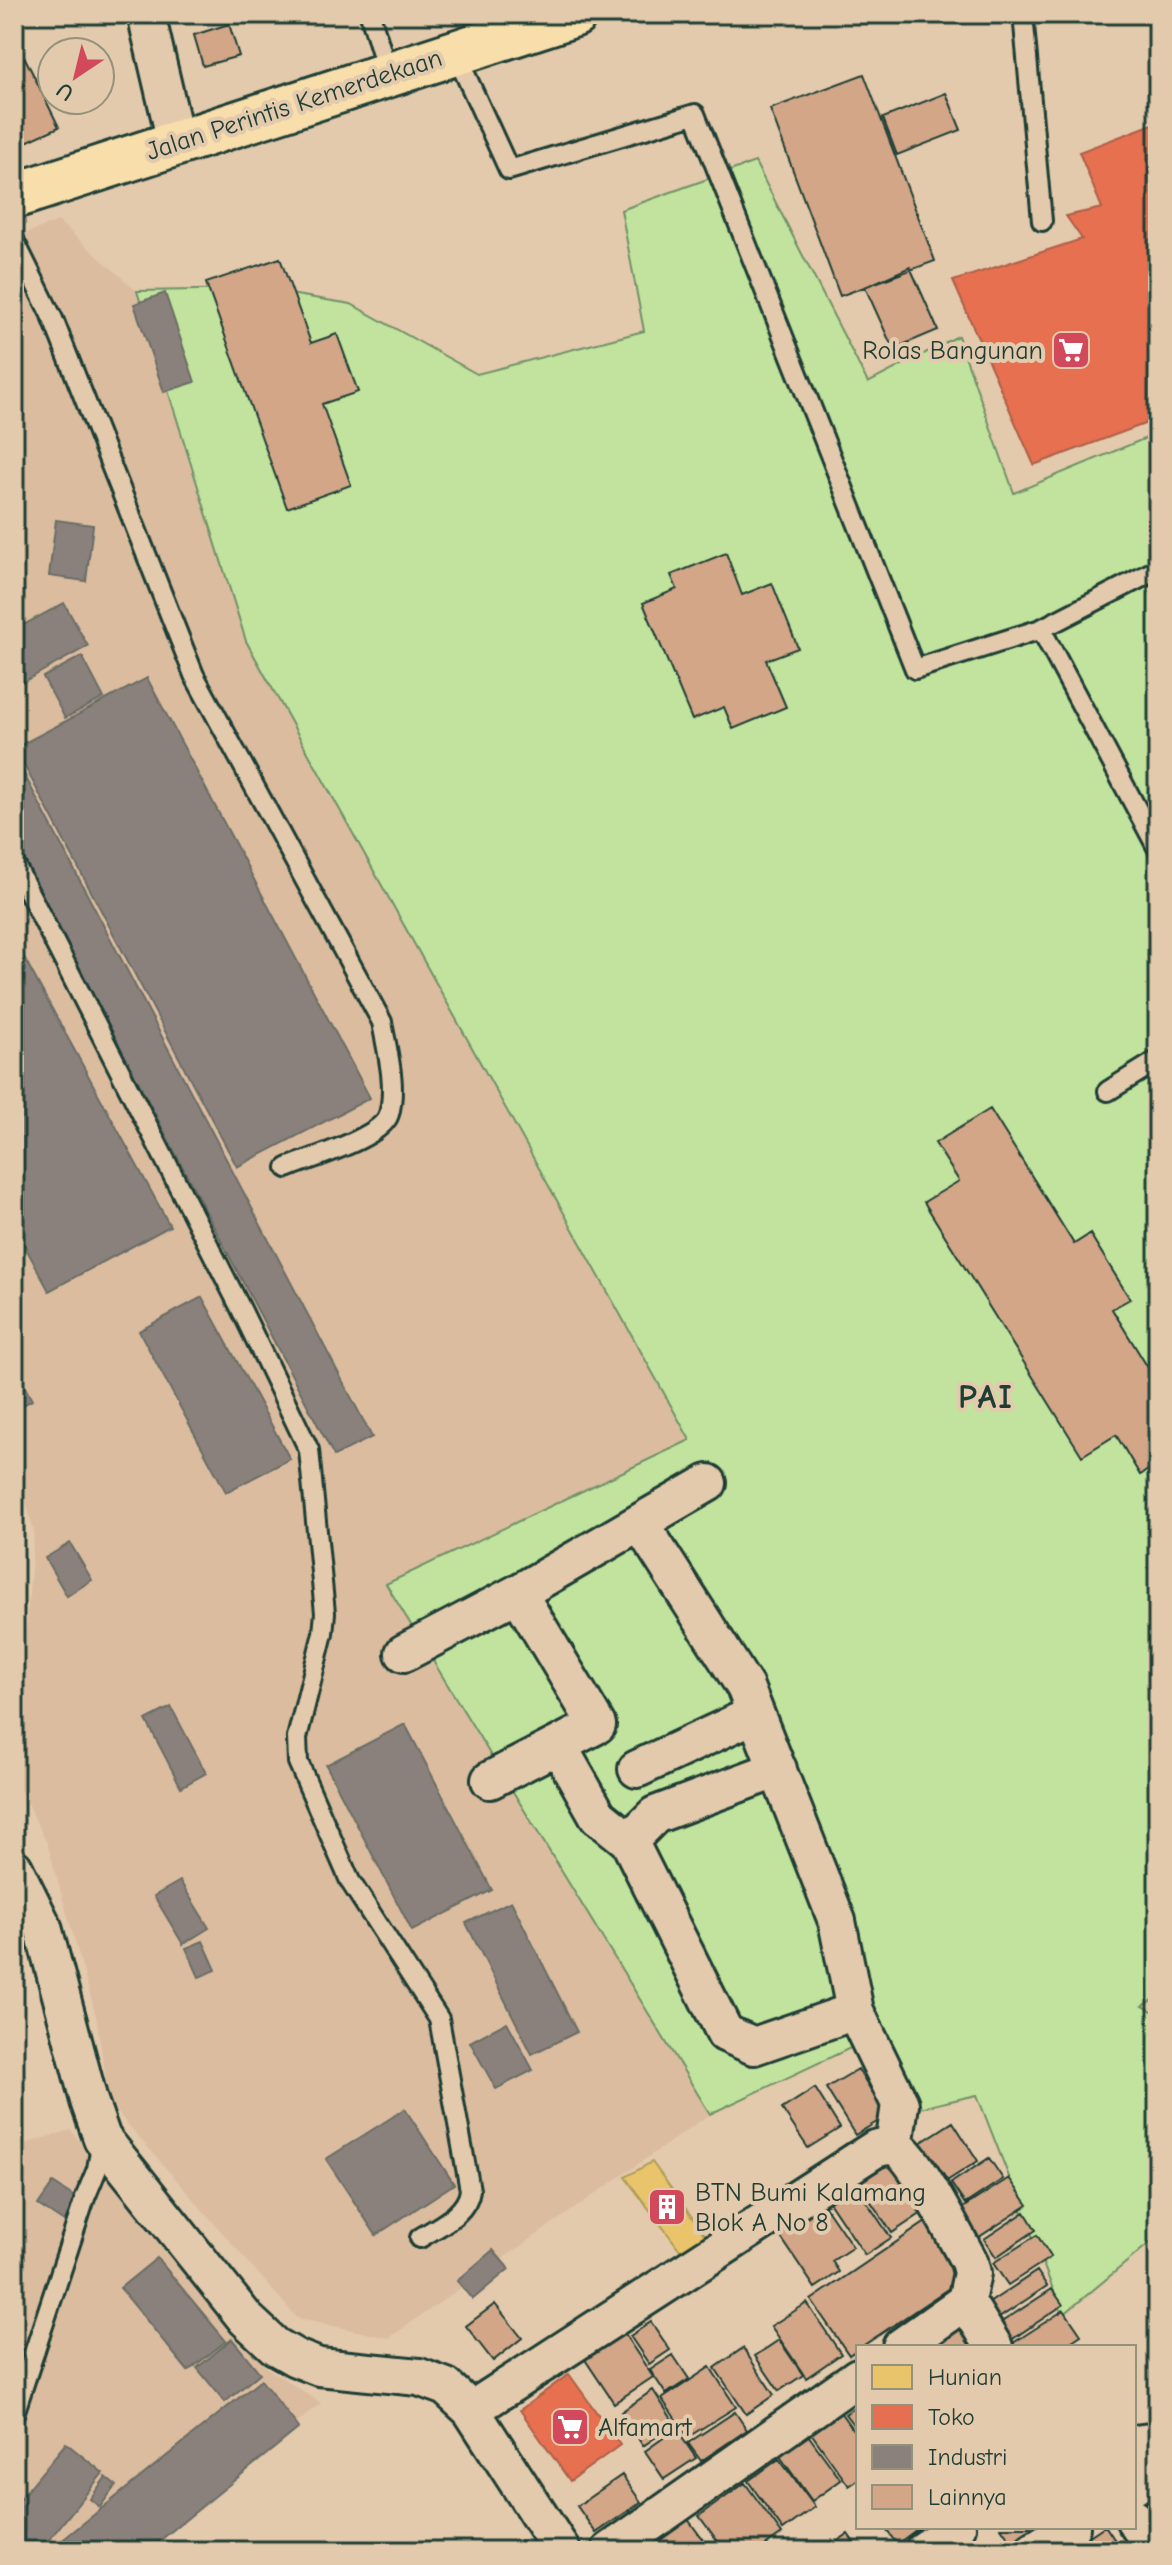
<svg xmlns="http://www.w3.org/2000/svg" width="1172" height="2565" viewBox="0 0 1172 2565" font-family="'Comic Neue',sans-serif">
  <rect width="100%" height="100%" fill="#e4caac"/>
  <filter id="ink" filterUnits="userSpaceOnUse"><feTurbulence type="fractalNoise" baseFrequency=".0125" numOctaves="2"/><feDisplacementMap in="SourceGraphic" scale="16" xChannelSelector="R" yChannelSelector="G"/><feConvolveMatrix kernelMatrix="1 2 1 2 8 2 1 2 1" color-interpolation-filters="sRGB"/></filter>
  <g filter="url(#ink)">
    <path fill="#dbbc9f" d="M58,221L137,291L246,641L690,1441L387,1584L710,2114L389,2338L297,2318L110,2104L96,2016L47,1843L14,1778L34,1532L14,1456V238Z
      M71,2130L266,2367L321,2403L172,2530L156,2551H14V2147Z"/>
    <path fill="#c1e39d" stroke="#709068" stroke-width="2" d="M755,162L868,383L958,336L1014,493L1158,433V1997L1143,2006L1158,2014V2236L1063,2315L977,2095L911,2110L863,2042L710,2114L386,1584L690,1440L246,641L137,291L259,289L351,304L477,374L644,331L621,210Z"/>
    <path fill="#e9c46a" stroke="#ac9c5a" stroke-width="2" d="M652,2162L707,2238L683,2254L625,2177Z"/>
    <path fill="#e76f51" stroke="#ab6048" stroke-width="2" d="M1158,122V419L1034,465L953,281L1082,239L1066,216L1102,208L1079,152Z
      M569,2374L620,2445L570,2481L520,2410Z"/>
    <path fill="#8a817c" stroke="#6a6d66" stroke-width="2" d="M165,293L195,382L164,392L134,304Z
      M56,520L93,525L86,581L49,576Z
      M64,603L88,646L23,682L14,667V630Z
      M82,656L104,698L65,718L43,677Z
      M147,678L370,1098L237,1167L15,748Z
      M15,757L372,1437L334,1456L14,845Z
      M14,939L170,1226L49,1291L14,1226Z
      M202,1297L290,1459L226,1492L139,1331Z
      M14,1367L32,1400L14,1410Z
      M70,1543L92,1580L67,1596L45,1558Z
      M171,1707L206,1773L181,1787L146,1720Z
      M405,1724L492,1890L412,1931L326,1765Z
      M180,1881L209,1928L183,1944L154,1896Z
      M511,1901L577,2032L532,2054L466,1923Z
      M203,1941L216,1970L199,1977L186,1948Z
      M507,2022L533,2070L496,2089L470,2042Z
      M405,2109L454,2184L376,2235L326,2159Z
      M53,2183L79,2200L64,2222L38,2205Z
      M493,2250L509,2269L473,2299L457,2281Z
      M157,2258L226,2341L188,2371L120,2288Z
      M232,2339L260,2373L225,2402L197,2368Z
      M261,2380L299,2428L147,2551H49Z
      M66,2443L103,2473L40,2551H27L14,2540V2506Z
      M106,2477L116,2485L100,2507L90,2499Z"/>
    <path fill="#d3a688" stroke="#1f3d34" stroke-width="2" d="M229,24L239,56L203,66L194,35Z
      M25,58L59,127L22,144L14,127V64Z
      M864,74L935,261L840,296L770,109Z
      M946,93L961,130L897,155L883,118Z
      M280,258L311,343L337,334L358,392L322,404L351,485L287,508L206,283Z
      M910,267L938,330L893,349L865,287Z
      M726,553L742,595L772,583L798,648L766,660L786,707L733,729L724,707L692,720L643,603L677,589L671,575Z
      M990,1109L1074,1244L1090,1234L1130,1299L1112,1309L1158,1384V1464L1140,1475L1116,1435L1082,1456L924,1202L959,1181L935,1143Z
      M858,2069L887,2116L855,2135L826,2088Z
      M815,2088L840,2128L808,2148L782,2109Z
      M953,2122L978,2161L942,2184L917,2145Z
      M891,2154L928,2209L892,2233L855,2178Z
      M989,2158L1003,2179L965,2204L951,2183Z
      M1009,2178L1028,2205L979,2237L961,2209Z
      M854,2183L891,2238L865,2255L828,2200Z
      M823,2203L853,2247L832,2261L839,2272L815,2288L778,2233Z
      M1025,2212L1036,2230L996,2257L984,2239Z
      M926,2222L964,2278L849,2355L811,2300Z
      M1037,2235L1051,2257L1008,2285L993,2263Z
      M1037,2271L1047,2286L990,2324L980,2309Z
      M1052,2289L1063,2305L1008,2342L997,2325Z
      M807,2303L841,2354L806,2378L771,2326Z
      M495,2304L522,2338L493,2361L466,2326Z
      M1064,2310L1081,2335L1063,2347H1011L1010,2345Z
      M960,2320L980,2347H924Z
      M651,2322L670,2350L649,2364L630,2336Z
      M623,2332L653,2377L614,2403L584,2358Z
      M779,2340L803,2375L779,2391L755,2356Z
      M743,2348L774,2395L746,2414L715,2368Z
      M673,2355L689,2379L666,2394L650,2370Z
      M710,2367L736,2407L688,2437L662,2399Z
      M653,2390L675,2424L643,2446L621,2412Z
      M858,2405V2431L845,2414Z
      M735,2412L747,2430L701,2461L688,2443Z
      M840,2412L858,2437V2480L849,2486L811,2433Z
      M676,2429L696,2458L664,2479L645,2451Z
      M808,2435L841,2480L812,2501L779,2455Z
      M779,2459L815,2507L783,2530L748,2481Z
      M622,2475L641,2502L596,2533L577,2506Z
      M745,2483L782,2534L758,2551H725L699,2516Z
      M1158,2494V2536L1138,2507Z
      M679,2507L711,2551H652L640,2534Z
      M884,2527H920L897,2544Z
      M1001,2527H1038L1013,2544Z
      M1103,2527H1106L1122,2551H1067Z
      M848,2534L860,2551H830L828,2548Z"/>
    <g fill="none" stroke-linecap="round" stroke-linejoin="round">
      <g stroke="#1f3d34" stroke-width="24">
        <path id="service" d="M370,14L388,74
          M1023,14L1042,221
          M455,52L509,170L695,114L915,669L1041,629L1158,849
          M14,240L53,319L194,675L382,1022C387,1051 397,1085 389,1114C382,1138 310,1158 287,1168
          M1041,629L1158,569
          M14,863L240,1307L309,1450L325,1613L323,1633L297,1738L298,1762L350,1881L439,2019L470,2190C467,2214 439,2226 420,2238
          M1108,1091L1158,1060
          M14,2414L85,2198L97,2169L102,2139"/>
      </g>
      <g stroke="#1f3d34" stroke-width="42">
        <path id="minor" d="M146,14L176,142
          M641,1524L745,1687L837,1921L855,2011
          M404,1653L518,1593L708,1483
          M559,1747L598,1816L629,1841L725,2033L754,2046L855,2011L900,2104L894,2147
          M637,1769L755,1714
          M490,1780L597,1725L518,1593
          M629,1841L655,1815L778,1769
          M14,1868L43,1927L89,2101L102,2138L246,2319L275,2346L296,2358L319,2367L419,2377L446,2387L471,2410L562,2551
          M966,2301L994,2347
          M471,2410L875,2149C883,2147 890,2144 899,2149C917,2161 956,2238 969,2261L972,2273L966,2301L901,2347
          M1134,2444L1158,2441
          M1134,2486L1158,2471
          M1134,2519L1156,2551
          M610,2551L858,2377
          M923,2551L957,2527
          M1033,2551L1071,2527"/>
      </g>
      <g stroke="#1f3d34" stroke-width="50">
        <path id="trunk" d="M14,196L575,14"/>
      </g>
      <use href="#service" stroke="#e4caac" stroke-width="18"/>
      <use href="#minor" stroke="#e4caac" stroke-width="36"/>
      <use href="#trunk" stroke="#f8deab" stroke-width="44"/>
    </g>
  </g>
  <defs>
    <g id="supermarket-square" transform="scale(2)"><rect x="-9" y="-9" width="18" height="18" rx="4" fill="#d1495b" stroke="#e4caac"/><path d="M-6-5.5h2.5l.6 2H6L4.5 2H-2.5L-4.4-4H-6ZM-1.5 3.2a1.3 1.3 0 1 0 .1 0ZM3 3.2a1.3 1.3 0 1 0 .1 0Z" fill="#fff"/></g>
    <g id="building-square" transform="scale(2)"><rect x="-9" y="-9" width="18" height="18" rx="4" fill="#d1495b" stroke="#e4caac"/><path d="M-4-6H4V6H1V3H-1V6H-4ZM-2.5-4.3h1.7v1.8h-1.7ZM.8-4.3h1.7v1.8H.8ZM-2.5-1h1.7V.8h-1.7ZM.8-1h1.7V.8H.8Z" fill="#fff"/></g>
  </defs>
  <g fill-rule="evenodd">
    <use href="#supermarket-square" x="1071" y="350"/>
    <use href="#building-square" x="667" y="2207"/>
    <use href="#supermarket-square" x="570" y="2427"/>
  </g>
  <g text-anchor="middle" stroke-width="8" stroke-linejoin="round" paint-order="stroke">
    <g font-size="26" fill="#1f3d34" stroke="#e4caac">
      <text transform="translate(294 104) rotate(-18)" y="9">Jalan Perintis Kemerdekaan</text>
    </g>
    <g font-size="26" fill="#1f3d34" stroke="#e4caac" text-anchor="start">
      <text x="1043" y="359" text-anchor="end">Rolas Bangunan</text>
      <text x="695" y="2201">BTN Bumi Kalamang<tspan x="695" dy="30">Blok A No 8</tspan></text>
      <text x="598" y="2436">Alfamart</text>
    </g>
    <g font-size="34" font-weight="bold" letter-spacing="2" fill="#1f3d34" stroke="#e4caac">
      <text x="986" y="1408">PAI</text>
    </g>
  </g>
  <rect width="1172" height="2565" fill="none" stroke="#e4caac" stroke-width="48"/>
  <rect x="24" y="24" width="1124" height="2517" fill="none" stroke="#1f3d34" stroke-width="3" filter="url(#ink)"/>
  <rect x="856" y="2345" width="280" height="184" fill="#e4caac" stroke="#95927c" stroke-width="2"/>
  <rect x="872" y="2365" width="40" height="24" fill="#e9c46a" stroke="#95927c" stroke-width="2"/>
  <text x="928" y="2385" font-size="24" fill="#1f3d34">Hunian</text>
  <rect x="872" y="2405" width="40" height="24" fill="#e76f51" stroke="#95927c" stroke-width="2"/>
  <text x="928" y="2425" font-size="24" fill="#1f3d34">Toko</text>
  <rect x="872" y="2445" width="40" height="24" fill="#8a817c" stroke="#95927c" stroke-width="2"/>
  <text x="928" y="2465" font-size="24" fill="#1f3d34">Industri</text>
  <rect x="872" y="2485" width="40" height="24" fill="#d3a688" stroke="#95927c" stroke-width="2"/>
  <text x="928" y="2505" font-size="24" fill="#1f3d34">Lainnya</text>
  <g transform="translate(76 76) rotate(215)"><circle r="38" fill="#e4caac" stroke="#95927c" stroke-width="2"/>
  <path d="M0-6L14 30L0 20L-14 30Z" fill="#d1495b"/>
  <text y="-12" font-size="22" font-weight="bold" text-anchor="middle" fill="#1f3d34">U</text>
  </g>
</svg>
